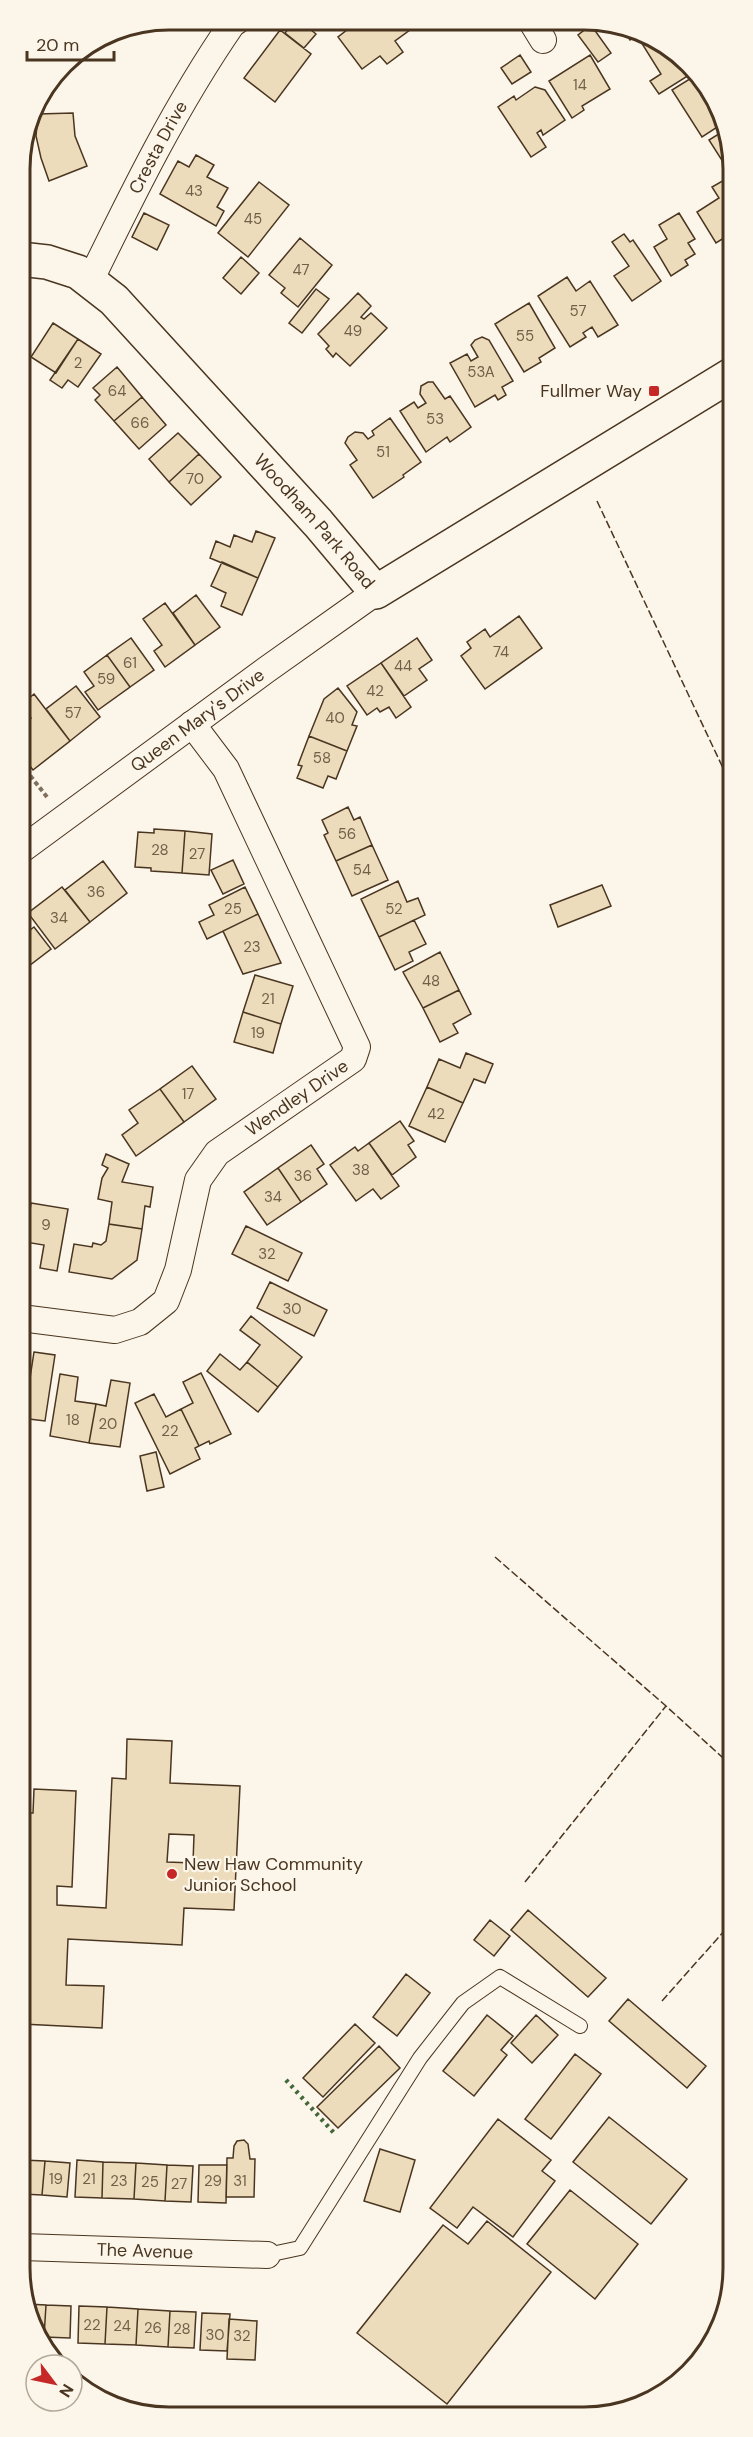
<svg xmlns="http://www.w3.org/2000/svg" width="753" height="2437" viewBox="0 0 753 2437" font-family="'DM Sans',sans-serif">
  <rect width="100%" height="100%" fill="#fbf6e9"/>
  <path fill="#ecdcbc" stroke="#4a3520" stroke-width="1.5" fill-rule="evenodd" d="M295,20H299L316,34L304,48L285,33Z
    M354,21H410L414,27L395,41L403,52L387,64L380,56L362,69L338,37L356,23Z
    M591,25L611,53L598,62L578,35Z
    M622,27L638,35L630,40Z
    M124,28L82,56L79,52L112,31Z
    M280,30L311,54L275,102L244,78Z
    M645,39L690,63L694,72L659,94L650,81L661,74L641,42Z
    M520,55L531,72L512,84L501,68Z
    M590,55L610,89L582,106L584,110L572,118L549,81Z
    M696,75L722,124L702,137L672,90Z
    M535,87L545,90L565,120L543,135L541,130L537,133L546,147L531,157L498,107L514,96L516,100Z
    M73,113L75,136L87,166L49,181L41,158L36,136L38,114Z
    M725,130L731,140V157L723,162L709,140Z
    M196,155L214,165L207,177L228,188L217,207L224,211L216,226L160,194L178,161L189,167Z
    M731,176V239L727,236L716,243L697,212L719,198L712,187Z
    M259,182L289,205L248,257L218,233Z
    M144,213L169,225L157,250L132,237Z
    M679,213L695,239L688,243L695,254L685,260L688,265L671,276L654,247L667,239L659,225Z
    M624,234L630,242L633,240L661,281L632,301L614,276L629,266L612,242Z
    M300,238L332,265L298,307L281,293L285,288L269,275Z
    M241,257L259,273L241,294L223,278Z
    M567,277L576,291L590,281L618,325L598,337L592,327L583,333L586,337L570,347L538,296Z
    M316,289L329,299L302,333L289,323Z
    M358,293L371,306L361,317L364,319L371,313L387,328L350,366L336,353L333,357L326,349L329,346L318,334Z
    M529,303L555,348L539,358L541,362L524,372L495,324Z
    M53,323L78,339L56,373L31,357Z
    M482,337L489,340L513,381L502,387L506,395L498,400L495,395L475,407L450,363L467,354L471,361L478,357L471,345L475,340Z
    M78,339L101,354L78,387L68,380L62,388L50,380Z
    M117,367L142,397L114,421L95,400L100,395L93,388Z
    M428,382H433L445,399L450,396L471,427L450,442L447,437L426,452L400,411L414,402L418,408L426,403L420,394L421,386Z
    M142,397L166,425L139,449L114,421Z
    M390,418L421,462L403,475L404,477L373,498L350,465L357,460L345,443L348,437L355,432L363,433L368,439L374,435L372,431Z
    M178,433L199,454L169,482L149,459Z
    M199,454L221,477L191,505L169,482Z
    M256,531L275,538L258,578L210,558L216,541L230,547L234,535L252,542Z
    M222,562L258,578L242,615L221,606L226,593L211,586Z
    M196,595L220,627L195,645L173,613Z
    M165,603L195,645L165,667L154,651L162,645L143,619Z
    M519,616L542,648L485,689L461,656L471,648L467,642L485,629L490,637Z
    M131,638L154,670L130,687L107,655Z
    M417,638L432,660L419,669L427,680L404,696L381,663Z
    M107,655L130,687L98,710L85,692L94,686L84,672Z
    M381,663L411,707L396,718L389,707L380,712L377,708L367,715L347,686Z
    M76,686L100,717L70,741L46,709Z
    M338,688L357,712L352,725L357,726L347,751L309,736L324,699Z
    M34,694L70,741L33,770L20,753V726L31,718L21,705Z
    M309,736L347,751L336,779L328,776L323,788L297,778L302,766L298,765Z
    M348,807L354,820L360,817L372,845L336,861L324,835L328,833L322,820Z
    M154,829L185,831L182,873L151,871V868L135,867L138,832L154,833Z
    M185,831L212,834L209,875L182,873Z
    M372,845L388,880L352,896L336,861Z
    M233,860L244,884L223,894L211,870Z
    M103,861L127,893L90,922L65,890Z
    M398,881L407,902L418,898L425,915L379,937L361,899Z
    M602,885L611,906L558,927L550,905Z
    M62,887L90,922L55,949L28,913Z
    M245,887L258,914L207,939L199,922L214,915L209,905Z
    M258,914L281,963L243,974L223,931Z
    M414,920L426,944L409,952L413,961L395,970L379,937Z
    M21,927L26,933L34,927L51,949L21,972Z
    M440,952L459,990L423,1008L403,972Z
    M255,975L293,986L281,1024L243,1012Z
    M459,990L471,1014L453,1024L458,1033L440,1042L423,1008Z
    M243,1012L281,1024L273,1053L234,1042Z
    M466,1053L493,1064L485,1083L474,1079L463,1103L427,1087L439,1059L460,1068Z
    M192,1066L216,1099L184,1122L160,1089Z
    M427,1087L463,1103L445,1142L409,1126Z
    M160,1089L184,1122L136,1156L122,1135L138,1123L129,1110Z
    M400,1121L414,1141L408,1145L416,1157L392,1175L369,1143Z
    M369,1143L399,1186L381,1199L373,1189L356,1201L330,1165L355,1147L358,1151Z
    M311,1145L324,1164L317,1169L327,1184L301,1202L278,1168Z
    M106,1154L129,1164L122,1182L153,1187L150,1207L145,1206L142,1229L109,1224L112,1202L98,1199L102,1178L108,1168L102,1165Z
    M278,1168L301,1202L267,1225L244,1192Z
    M21,1201L31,1203L25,1242L21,1241Z
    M31,1203L68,1209L57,1271L40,1268L44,1245L25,1242Z
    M109,1224L142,1229L137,1260L112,1279L69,1272L74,1244L92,1247L93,1243L101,1245L106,1241Z
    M246,1226L302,1253L288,1281L232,1254Z
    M270,1282L327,1310L314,1336L257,1308Z
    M251,1316L302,1357L278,1387L247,1362L260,1345L240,1330Z
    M34,1352L55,1355L45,1421L21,1418V1377L30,1378Z
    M220,1354L240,1370L247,1362L278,1387L258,1412L207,1371Z
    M201,1373L231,1434L210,1444L209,1441L199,1446L181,1409L193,1403L183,1382Z
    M60,1374L78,1377L75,1401L96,1404L89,1443L50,1436Z
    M111,1380L130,1383L120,1447L89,1443L96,1404L106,1406Z
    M154,1394L166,1417L181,1409L199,1446L195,1448L200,1459L170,1474L135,1403Z
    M156,1452L164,1487L147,1491L140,1456Z
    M127,1739L172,1741L170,1783L240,1786L234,1910L184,1908L182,1945L68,1939L66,1985L104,1986L102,2028L22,2024V1813H33L34,1789L76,1791L72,1887L57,1886V1905L106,1908L112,1778L126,1779ZM169,1834L194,1835L193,1863L167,1862Z
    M528,1910L606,1978L588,1997L511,1930Z
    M490,1920L510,1936L494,1956L474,1940Z
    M406,1974L430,1993L397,2036L373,2017Z
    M628,1999L706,2066L687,2088L609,2021Z
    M487,2015L513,2036L501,2050L507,2055L474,2096L443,2071Z
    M536,2015L558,2035L532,2063L511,2043Z
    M355,2024L375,2043L323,2097L303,2078Z
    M379,2046L400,2068L338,2128L317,2107Z
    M575,2054L601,2074L551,2139L525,2119Z
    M609,2117L687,2179L651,2224L573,2162Z
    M498,2119L551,2160L542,2171L555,2181L513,2237L473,2207L457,2228L430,2208Z
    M244,2140L248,2144L250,2159H255L254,2197H226L227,2158H233L234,2146L237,2141Z
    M380,2149L415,2160L400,2212L364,2201Z
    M22,2160L45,2161L42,2195L22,2194Z
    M77,2160L103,2162L102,2198L75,2197Z
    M45,2161L70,2163L67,2197L42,2195Z
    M103,2162L136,2163L134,2199L102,2198Z
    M136,2163L167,2165L165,2201L134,2199Z
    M167,2165L193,2166L191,2202L165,2201Z
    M199,2165H227L226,2203L198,2202Z
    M570,2190L638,2244L595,2299L527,2244Z
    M487,2221L551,2272L447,2404L357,2333L443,2225L468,2244Z
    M26,2304L46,2305L44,2337Z
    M46,2305L71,2306L70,2338L44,2337Z
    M79,2306L107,2307L105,2344L78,2343Z
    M107,2307L138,2309L136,2345L105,2344Z
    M138,2309L170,2311L168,2347L136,2345Z
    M170,2311L196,2312L194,2348L168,2347Z
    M202,2313L230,2314L227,2351L200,2350Z
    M229,2319L257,2321L255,2360L227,2359Z"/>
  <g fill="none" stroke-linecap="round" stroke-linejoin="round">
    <g stroke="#4a3520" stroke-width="16">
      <path id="service" d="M267,2255L300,2248L420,2058L463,2003L500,1977L580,2026"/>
    </g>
    <g stroke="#4a3520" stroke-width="28">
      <g id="minor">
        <path d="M532,22L543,40"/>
        <path id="s1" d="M90,281C133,193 176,105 232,24L238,20"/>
        <path id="s2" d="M21,850L266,670L376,592"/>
        <path id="s3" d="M21,1318L115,1330L140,1322L166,1301L178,1270L198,1180L217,1153L353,1059L357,1047L226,769L192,724"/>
        <path id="s4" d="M22,2247L267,2255"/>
      </g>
    </g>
    <g stroke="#4a3520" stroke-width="36">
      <g id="tertiary">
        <path id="s5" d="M20,259L47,262L78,272L114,300L318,523L376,592L731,375"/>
      </g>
    </g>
    <path stroke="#7f6f5c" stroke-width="4" stroke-dasharray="4.5 3" stroke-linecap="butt" d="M21,764L47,797"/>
    <use href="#service" stroke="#fbf6e9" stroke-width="14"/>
    <use href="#minor" stroke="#fbf6e9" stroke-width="26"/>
    <use href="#tertiary" stroke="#fbf6e9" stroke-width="33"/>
    <path stroke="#436837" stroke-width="4.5" stroke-dasharray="3 4.5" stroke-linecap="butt" d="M286,2080L334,2133"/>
    <path stroke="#4a3520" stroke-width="1.5" stroke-dasharray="8 3" stroke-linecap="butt" d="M597,501L731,785
      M495,1557L666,1706L733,1767
      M525,1882L666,1706
      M662,2001L733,1921"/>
  </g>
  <g fill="#c62828" stroke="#fbf6e9" stroke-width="2">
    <rect x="648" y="385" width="12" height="12" rx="3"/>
    <circle cx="172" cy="1874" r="6"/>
  </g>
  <g text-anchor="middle" stroke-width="4.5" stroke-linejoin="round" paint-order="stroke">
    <g font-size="15" fill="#725f47">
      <text x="580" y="90">14</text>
      <text x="194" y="196">43</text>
      <text x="253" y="224">45</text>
      <text x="301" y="275">47</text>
      <text x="578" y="316">57</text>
      <text x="353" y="336">49</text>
      <text x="525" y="341">55</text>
      <text x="78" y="368">2</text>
      <text x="481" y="377">53A</text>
      <text x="117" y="396">64</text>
      <text x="435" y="424">53</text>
      <text x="140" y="428">66</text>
      <text x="383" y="457">51</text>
      <text x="195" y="484">70</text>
      <text x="501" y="657">74</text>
      <text x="130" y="668">61</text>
      <text x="403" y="671">44</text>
      <text x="106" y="684">59</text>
      <text x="375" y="696">42</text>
      <text x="73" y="718">57</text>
      <text x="335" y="723">40</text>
      <text x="322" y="763">58</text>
      <text x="347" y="839">56</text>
      <text x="160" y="855">28</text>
      <text x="197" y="859">27</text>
      <text x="362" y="875">54</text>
      <text x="96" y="897">36</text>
      <text x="233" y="914">25</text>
      <text x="394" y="914">52</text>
      <text x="59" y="923">34</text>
      <text x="252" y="952">23</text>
      <text x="431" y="986">48</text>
      <text x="268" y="1004">21</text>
      <text x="258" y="1038">19</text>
      <text x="188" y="1099">17</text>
      <text x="436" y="1119">42</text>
      <text x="361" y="1175">38</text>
      <text x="303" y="1181">36</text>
      <text x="273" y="1202">34</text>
      <text x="46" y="1230">9</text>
      <text x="267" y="1259">32</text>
      <text x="292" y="1314">30</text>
      <text x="73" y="1425">18</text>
      <text x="108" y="1429">20</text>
      <text x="170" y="1436">22</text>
      <text x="56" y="2184">19</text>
      <text x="89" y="2184">21</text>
      <text x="119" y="2186">23</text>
      <text x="213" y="2186">29</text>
      <text x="240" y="2186">31</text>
      <text x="150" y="2187">25</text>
      <text x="179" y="2189">27</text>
      <text x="92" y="2330">22</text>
      <text x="122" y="2331">24</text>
      <text x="153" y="2333">26</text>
      <text x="182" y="2334">28</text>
      <text x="215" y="2340">30</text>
      <text x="242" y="2341">32</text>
    </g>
    <g font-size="18" fill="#4a3520" stroke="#fbf6e9">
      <text dy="6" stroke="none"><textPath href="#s1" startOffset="150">Cresta Drive</textPath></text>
      <text dy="6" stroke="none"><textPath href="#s5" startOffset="404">Woodham Park Road</textPath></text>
      <text dy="6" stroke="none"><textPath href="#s2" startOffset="219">Queen Mary's Drive</textPath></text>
      <text dy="6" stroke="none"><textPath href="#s3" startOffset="410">Wendley Drive</textPath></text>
      <text dy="6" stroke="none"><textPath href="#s4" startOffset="123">The Avenue</textPath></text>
    </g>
    <g font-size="18" fill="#4a3520" stroke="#fbf6e9" text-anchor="end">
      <text x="642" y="397">Fullmer Way</text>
      <text x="184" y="1870" text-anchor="start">New Haw Community<tspan x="184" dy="21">Junior School</tspan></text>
    </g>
  </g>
  <path d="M0 0H753V2437H0ZM169 30H584A139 139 0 0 1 723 169V2268A139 139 0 0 1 584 2407H169A139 139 0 0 1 30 2268V169A139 139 0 0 1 169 30Z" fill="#fbf6e9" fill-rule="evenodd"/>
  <path fill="none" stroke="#4a3520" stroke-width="3" d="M169 30H584A139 139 0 0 1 723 169V2268A139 139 0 0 1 584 2407H169A139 139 0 0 1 30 2268V169A139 139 0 0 1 169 30Z"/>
  <g transform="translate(54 2383) rotate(122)"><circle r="28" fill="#fbf6e9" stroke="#b4a999" stroke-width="1.5"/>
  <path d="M0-4.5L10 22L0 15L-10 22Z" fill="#c62828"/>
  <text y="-9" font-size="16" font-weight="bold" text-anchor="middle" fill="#4a3520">N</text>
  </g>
  <path d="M27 51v9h87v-9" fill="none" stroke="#4a3520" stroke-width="3"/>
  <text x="36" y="51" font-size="18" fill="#4a3520" stroke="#fbf6e9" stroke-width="4.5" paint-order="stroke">20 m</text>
</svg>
